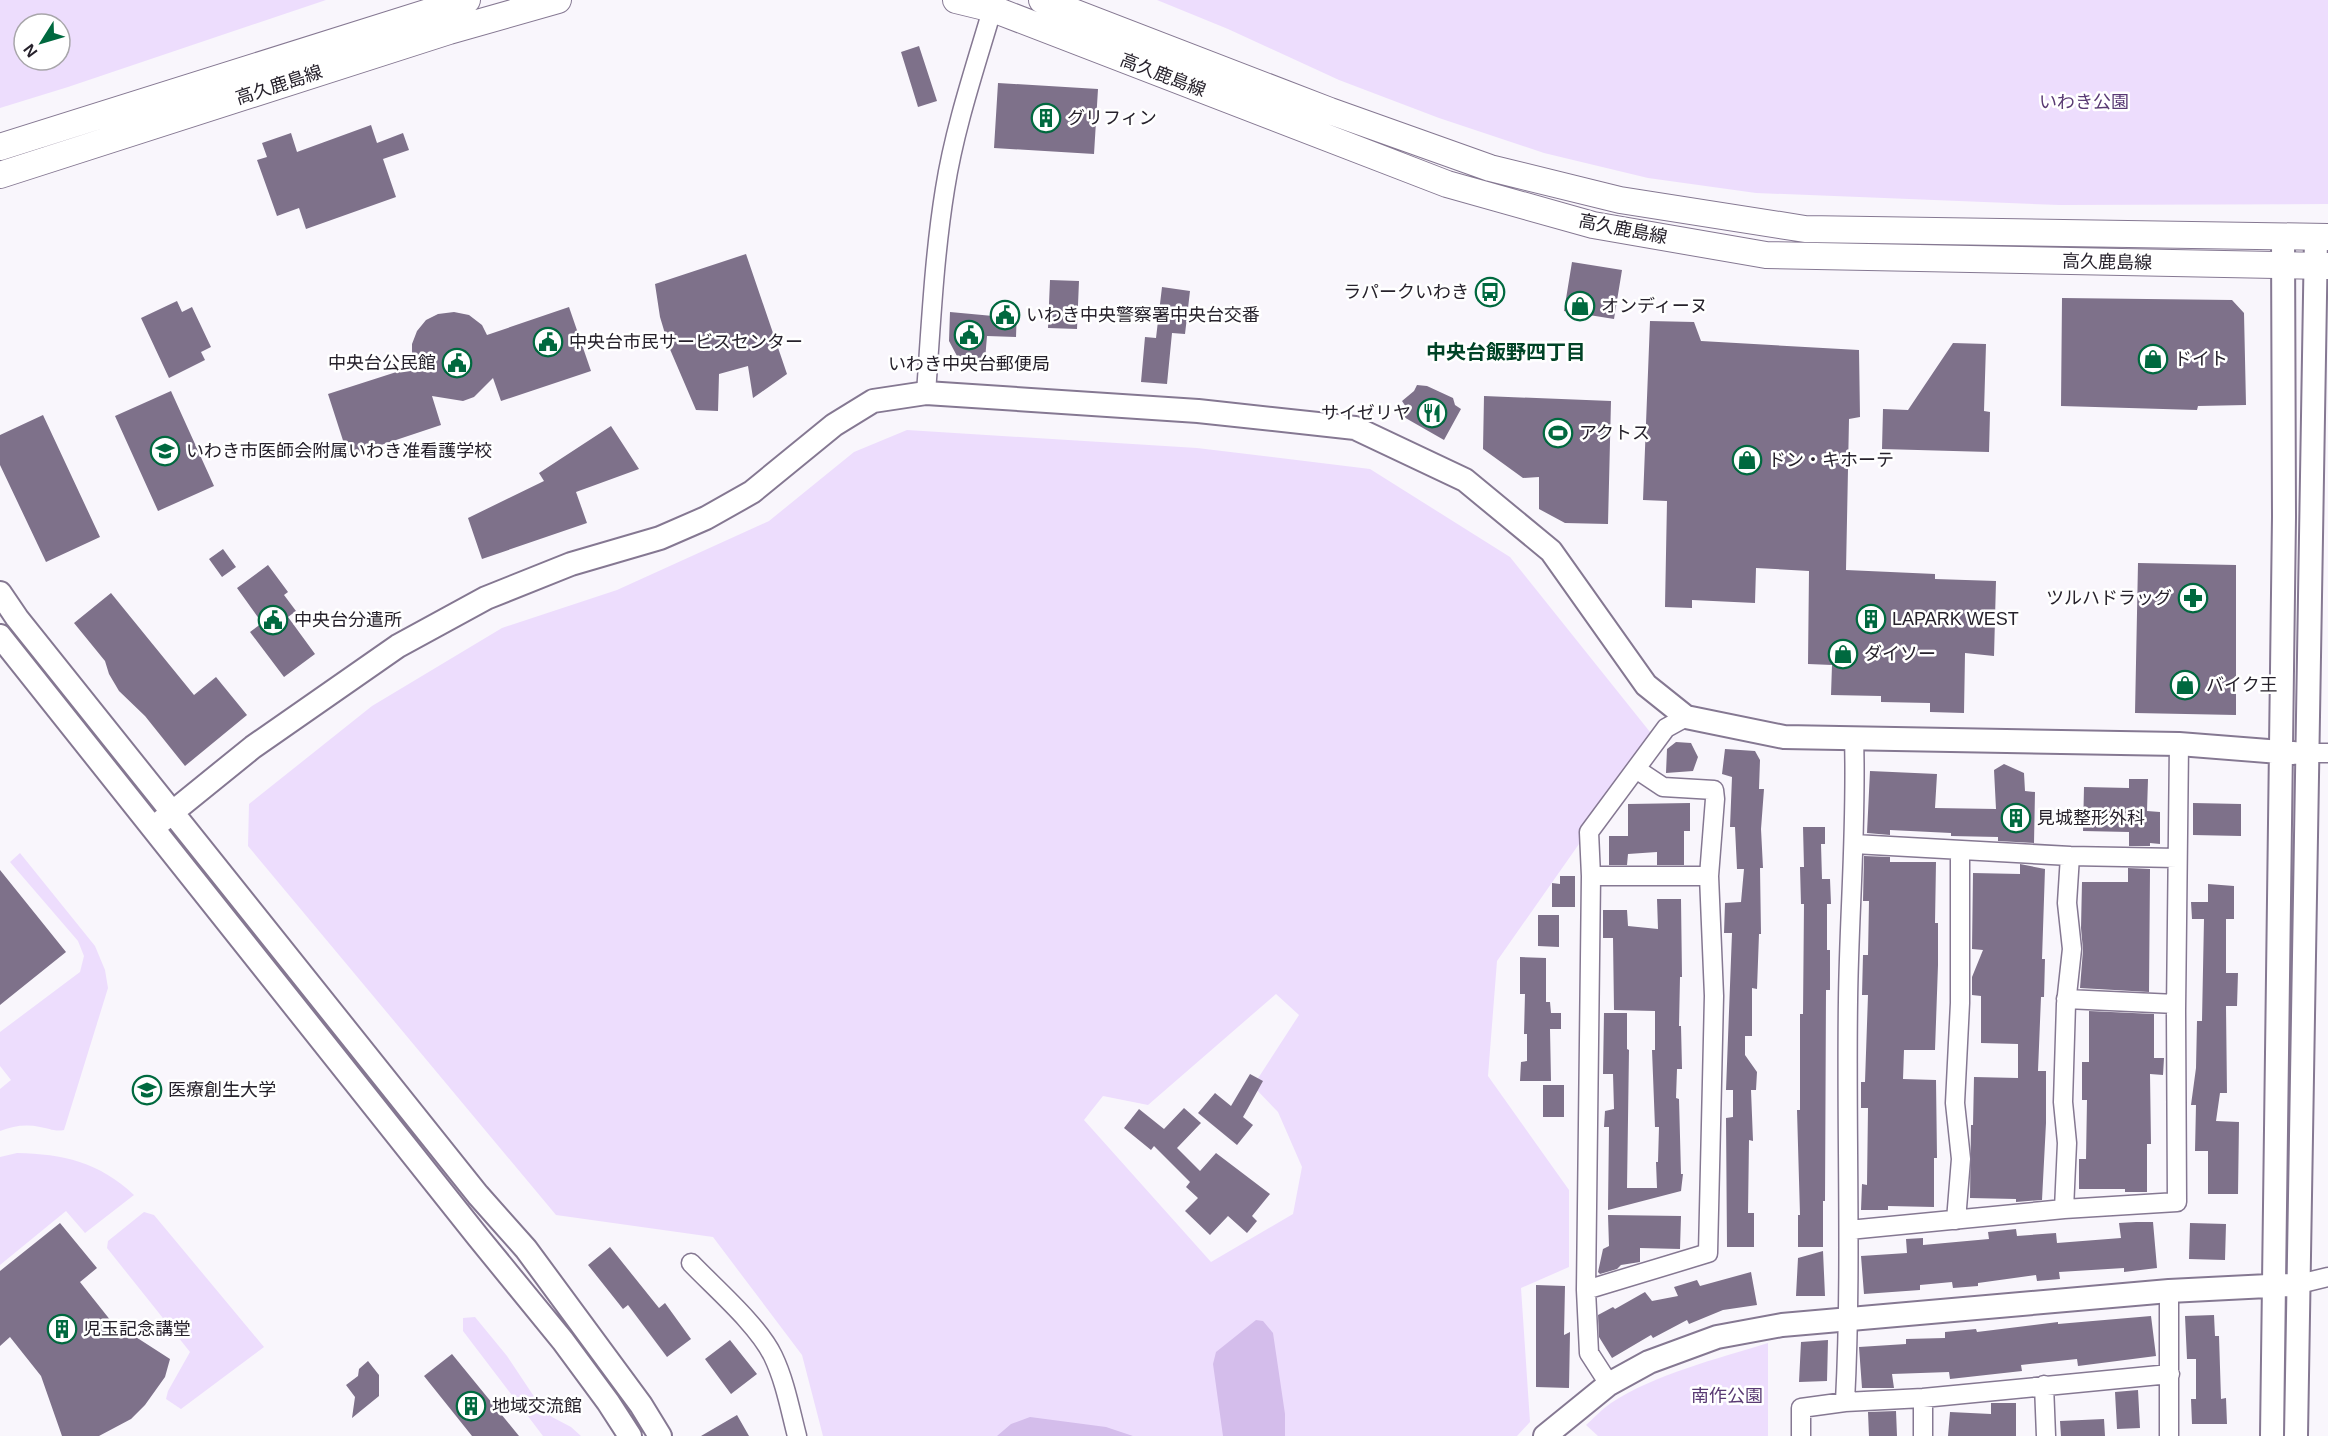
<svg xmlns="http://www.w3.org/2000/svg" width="2328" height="1436" viewBox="0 0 2328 1436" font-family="Arial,'Noto Sans JP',sans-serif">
  <rect width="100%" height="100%" fill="#f9f6fc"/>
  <path fill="#edddfd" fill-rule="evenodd" d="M0,0H326L68,87L0,108ZM24,24H60V60H24Z
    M1157,0H2328V204L2059,205L1756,193L1648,178L1544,153L1439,118L1339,80L1228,29Z
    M907,430L1197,448L1370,469L1510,557L1654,737L1497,961L1488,1076L1569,1190V1267L1521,1288L1530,1422L1517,1436H823L802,1355L713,1237L556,1215L248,846L249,804L372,706L502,628L617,590L769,521L854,452ZM1276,994L1299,1015L1253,1086L1278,1112L1302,1167L1293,1214L1211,1262L1084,1120L1103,1096L1148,1105Z
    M20,853L95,946L105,970L108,988L64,1130C54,1132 49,1128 40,1127C26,1124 13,1126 0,1131V1089L11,1080L0,1066V1032L80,972L84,956L78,941L10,862Z
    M17,1153C63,1154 99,1162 134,1195L85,1233L66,1211L0,1265V1157Z
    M144,1212L154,1215L264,1347L181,1409L166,1399L168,1391L190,1352L107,1248L108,1241Z
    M475,1317L507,1356L541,1407L552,1417L571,1427L581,1436H543L463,1331V1318Z
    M1768,1343V1436H1598L1586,1425C1594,1418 1602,1409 1611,1403C1655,1374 1717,1359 1768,1343Z"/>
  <path fill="#d4bdeb" d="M1256,1320L1263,1321L1273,1333L1285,1414V1436H1223L1213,1364L1216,1352Z
    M1030,1417L1106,1427L1133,1436H997L1011,1424Z"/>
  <path fill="#7e718a" d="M919,46L937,101L918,107L901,52Z
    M998,83L1098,89L1094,154L994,148Z
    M371,125L377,143L403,133L409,150L383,159L396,197L306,229L299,208L277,216L257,160L267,157L262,143L291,133L297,152Z
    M746,254L787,374L753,398L748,366L719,374L718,411L696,410L669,347L660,317L655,284Z
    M1572,262L1622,270L1614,319L1564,311Z
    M1050,280L1079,281L1077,329L1048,328Z
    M1162,287L1190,291L1185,334L1172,333L1167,384L1141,382L1145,337L1156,338Z
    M2062,298L2232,300L2244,313L2246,405L2198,406L2197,410L2061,406Z
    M177,301L182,312L192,307L211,347L201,352L205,360L169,378L141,318Z
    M994,306L1017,308L1016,337L987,336L985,360L957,356L949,341L950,312L993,316Z
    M569,307L591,371L501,401L493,378L474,397L463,401L432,396L441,425L348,456L328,394L412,367V344L417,331L426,320L438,314L454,312L469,315L482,325L487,335Z
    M1650,321L1694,322L1701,341L1859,350L1860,417L1849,419L1846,570L1935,574V579L1996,581L1994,656L1965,653L1964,713L1930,712V703L1881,702V696L1831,695L1832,665L1808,664L1809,571L1756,568L1755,603L1692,600V608L1665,607L1667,501L1643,500Z
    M1953,343L1986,344L1984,411L1990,412L1989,452L1882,449L1883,409L1908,410Z
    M1417,385L1427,386L1453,398L1455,405L1461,409L1444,440L1402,416L1406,407L1402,401L1414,391Z
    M171,391L214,486L158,511L115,416Z
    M1484,396L1611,401L1608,524L1565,523L1539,509V477L1523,478L1483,449Z
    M43,415L100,537L46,562L0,465V435Z
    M611,426L639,469L576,492L587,523L482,559L468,518L544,481L539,473Z
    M223,549L236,567L222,577L209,559Z
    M2138,563L2236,565V715L2135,713Z
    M268,565L288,592L284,595L296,611L288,617L315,654L284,677L250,632L262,623L237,588Z
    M111,593L194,695L216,677L247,715L185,766L145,716L119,691L109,674L105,661L74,623Z
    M1676,742L1691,743L1698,757L1693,771L1666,773L1667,749Z
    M1725,749L1755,751L1760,760L1759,789H1764L1761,829L1763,868H1760L1761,934H1759L1757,989L1752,988V1036H1745V1055L1757,1072L1756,1090H1751L1753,1141L1749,1140L1748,1213H1754V1247H1727L1726,1118L1733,1117V1090H1726L1732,933H1724L1725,903L1741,902L1744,869H1737L1735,827H1730L1732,777L1722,774Z
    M2004,764L2024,773L2025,791L2035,792L2034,843L1998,841V837L1951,836V833L1890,830V835L1867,833L1870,771L1937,774L1935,808L1996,809L1994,770Z
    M2129,779H2148L2147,811L2160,812V844L2150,843V846H2129V832L2083,831L2084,787L2129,788Z
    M1690,803V831H1684V865H1657V852L1628,854L1627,865H1609V836H1628V804Z
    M2193,803L2241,804V836L2193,835Z
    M1803,827H1825V844H1821L1822,879H1830L1831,904H1827V950H1830V990H1826L1825,1201H1823V1247H1798V1215H1800L1797,1110H1800V1014H1803L1804,904H1801L1800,867H1804Z
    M1864,856L1890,857V862H1936L1935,923H1938V965L1935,1050H1904L1903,1079L1936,1080L1937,1158H1934V1207L1888,1206V1210H1861L1862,1184L1867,1185L1868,1108H1861V1082H1865L1868,995H1862L1863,955H1868L1869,901H1863Z
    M2020,864L2045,869L2042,959H2045L2044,997H2041L2038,1071H2046V1123L2042,1200L2016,1202V1199L1970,1198L1971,1125H1973L1974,1077L2018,1078V1044L1981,1043V996L1972,995V977L1983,950L1972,949L1973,873L2020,874Z
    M2128,868L2150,869L2149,992L2080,988L2083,950L2081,928L2082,882H2128Z
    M0,870L66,952L0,1005Z
    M1560,876H1575V907H1552V883L1560,884Z
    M2208,884L2234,886V919H2226V973H2238L2237,1006H2226L2227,1093H2220L2216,1121L2239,1122L2238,1194H2208V1151H2195L2196,1105H2191L2196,1068L2197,1021H2202L2204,919H2192L2191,902H2208Z
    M1657,899H1681L1682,977H1680L1679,1026H1681L1682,1069H1677L1676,1098L1679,1099L1681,1174H1683L1681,1191L1608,1210L1609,1127H1604L1605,1111L1614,1109L1613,1074H1603L1604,1013H1627V1049L1629,1050L1627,1188H1657L1656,1162H1658L1659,1127H1655L1652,1050H1655V1011L1614,1010L1613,938H1603V910H1627L1628,926L1658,929Z
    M1538,915H1559V947L1538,946Z
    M1520,957L1546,958V1002H1550L1551,1013H1561V1029H1550L1551,1081H1520L1521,1062L1527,1061V1034H1524L1525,994H1520Z
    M2089,1011L2154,1014V1058H2164L2163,1075L2150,1074L2151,1144H2147V1192H2125V1189H2079V1159H2086L2087,1100H2082V1062H2089Z
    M1250,1074L1263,1081L1243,1117L1253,1125L1237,1145L1198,1113L1215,1093L1231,1106Z
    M1543,1085H1564V1117H1543Z
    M1184,1108L1201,1123L1177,1148L1200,1171L1216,1153L1270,1194L1252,1216L1257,1221L1247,1233L1228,1216L1210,1235L1185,1211L1198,1198L1186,1187L1190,1182L1154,1146L1151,1150L1124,1128L1139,1109L1164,1129Z
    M1608,1215L1681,1216L1680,1249L1640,1248V1262L1621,1265L1617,1269L1600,1274L1598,1272L1603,1249L1609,1246Z
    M2136,1222H2153L2157,1268L2124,1272V1268L2059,1272L2060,1279L2037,1281L2036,1275L1978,1283V1286L1953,1288L1952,1282L1920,1285V1290L1864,1294L1861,1256L1907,1253L1906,1239L1923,1238V1245L1989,1239L1988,1232L2016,1229L2017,1236L2056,1233L2057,1243L2121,1238L2119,1223Z
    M60,1223L97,1268L80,1282L111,1321L170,1359L165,1377L145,1405L131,1419L99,1436H62L41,1376L10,1337L0,1346V1271Z
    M2190,1223L2226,1224L2225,1260L2189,1259Z
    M610,1247L659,1308L665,1303L691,1339L667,1357L628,1305L623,1309L588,1265Z
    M1823,1251L1825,1296H1796L1798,1258Z
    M1751,1272L1757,1305L1723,1310L1689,1324L1687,1320L1653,1338L1651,1335L1612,1358L1599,1337L1598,1315L1613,1307L1615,1309L1645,1292L1652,1301L1678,1296L1674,1287L1697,1280L1700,1286Z
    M1536,1285L1565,1286L1564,1335L1570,1332L1569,1388L1536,1387Z
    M2214,1315L2215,1336H2219L2221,1399L2226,1398L2227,1424H2192L2191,1399H2196V1359H2187L2185,1316Z
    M2151,1316L2156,1356L2078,1366L2077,1359L2021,1365L2022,1371L1950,1379L1949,1372L1892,1374L1894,1388H1862L1859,1347L1906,1344V1339L1945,1338V1332L1976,1329L1977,1332L2058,1322V1324Z
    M730,1340L757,1374L731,1394L705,1359Z
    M1828,1340L1827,1381L1799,1382L1801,1342Z
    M452,1354L519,1436H472L424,1376Z
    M368,1361L379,1375V1396L352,1418L355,1397L346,1385L358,1376L359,1369Z
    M2138,1390L2140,1428L2117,1429L2115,1392Z
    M1991,1403H2016V1436H1948L1950,1412L1991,1414Z
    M1896,1411L1897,1436H1869L1868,1412Z
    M737,1415L749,1436H701Z
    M2104,1419L2105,1436H2061L2060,1421Z"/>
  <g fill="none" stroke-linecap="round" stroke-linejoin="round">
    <g stroke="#857892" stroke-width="21">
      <path id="minor" d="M926,393C931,325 934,257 945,189C955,125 977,62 995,0
        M2294,753H2328
        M1854,844L2070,856L2177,858
        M1591,876H1709
        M2066,999L2176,1004
        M2064,1209L2067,1143L2063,1102L2066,1004L2072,949L2067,903L2070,856
        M1956,1220L1961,1159L1955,1103L1960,1003V851
        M1849,1230L2064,1209L2177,1202L2176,1011L2179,744
        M691,1263C716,1289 758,1325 773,1356C785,1381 790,1409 797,1436
        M2299,1284L2328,1277
        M1586,1290L1708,1253L1714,996L1709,876L1715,799L1714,790L1663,787L1636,769
        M2169,1291V1436
        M1609,1384L1589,1353L1586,1290L1591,876L1589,832L1666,728L1686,717
        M2044,1385L2046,1436
        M1845,1402C1852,1268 1846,1135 1848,1001C1849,914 1857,826 1854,738
        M1801,1436V1408L1845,1402L1923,1398L2170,1374
        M1923,1436V1398"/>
    </g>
    <g stroke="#857892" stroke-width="26">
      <path id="tertiary" d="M0,593L17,618L478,1195L526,1249L641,1405L660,1436
        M0,636L478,1237L563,1341L608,1402L630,1436
        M153,828L253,747L398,646L486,598L571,564L660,538L706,518L752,492L834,425L873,401L926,393L1198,411L1355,428L1465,480L1551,551L1646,685L1686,717L1784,737L2179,744L2293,753
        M1545,1436L1609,1384L1649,1362L1717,1337L1782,1325L2169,1291L2289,1285
        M2272,1436L2284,517L2283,237
        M2296,1436L2316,237"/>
    </g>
    <g stroke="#857892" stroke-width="28">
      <path id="secondary" d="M956,0L993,9L1447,184L1593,225L1766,255L2328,266
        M1042,0L1330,111L1490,168L1620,200L1805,229L2328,237
        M0,147L467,0
        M0,175L449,31L558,0"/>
    </g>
    <use href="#minor" stroke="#fff" stroke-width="18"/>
    <use href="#tertiary" stroke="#fff" stroke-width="22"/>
    <use href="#secondary" stroke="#fff" stroke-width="26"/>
  </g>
  <defs>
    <g id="building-ring" transform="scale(1.5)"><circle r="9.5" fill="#fff" stroke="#00693f" stroke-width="1.5"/><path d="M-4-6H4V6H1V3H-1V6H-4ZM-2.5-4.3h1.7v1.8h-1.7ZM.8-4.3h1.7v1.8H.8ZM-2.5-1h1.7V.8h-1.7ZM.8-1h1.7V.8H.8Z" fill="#00693f"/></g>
    <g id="bus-ring" transform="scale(1.5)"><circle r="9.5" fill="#fff" stroke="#00693f" stroke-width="1.5"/><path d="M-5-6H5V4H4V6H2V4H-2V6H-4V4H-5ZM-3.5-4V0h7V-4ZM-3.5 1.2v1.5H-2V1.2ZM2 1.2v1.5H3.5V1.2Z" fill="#00693f"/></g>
    <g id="shop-ring" transform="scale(1.5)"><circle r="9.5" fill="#fff" stroke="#00693f" stroke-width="1.5"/><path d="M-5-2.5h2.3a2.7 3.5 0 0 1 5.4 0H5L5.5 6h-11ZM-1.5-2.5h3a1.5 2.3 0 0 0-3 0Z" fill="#00693f"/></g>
    <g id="civic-ring" transform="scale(1.5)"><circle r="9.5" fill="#fff" stroke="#00693f" stroke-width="1.5"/><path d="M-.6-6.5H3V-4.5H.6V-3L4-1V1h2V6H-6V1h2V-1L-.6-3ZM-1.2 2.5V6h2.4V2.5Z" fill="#00693f"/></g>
    <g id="restaurant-ring" transform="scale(1.5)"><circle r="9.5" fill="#fff" stroke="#00693f" stroke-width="1.5"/><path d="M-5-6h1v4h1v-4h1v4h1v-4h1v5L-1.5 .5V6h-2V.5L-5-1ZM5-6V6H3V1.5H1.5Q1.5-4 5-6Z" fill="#00693f"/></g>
    <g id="stadium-ring" transform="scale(1.5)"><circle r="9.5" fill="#fff" stroke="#00693f" stroke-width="1.5"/><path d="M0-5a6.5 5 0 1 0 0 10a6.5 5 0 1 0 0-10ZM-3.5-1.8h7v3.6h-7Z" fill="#00693f"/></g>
    <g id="school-ring" transform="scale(1.5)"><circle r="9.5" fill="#fff" stroke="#00693f" stroke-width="1.5"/><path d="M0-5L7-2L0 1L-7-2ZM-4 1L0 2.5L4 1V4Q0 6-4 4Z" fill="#00693f"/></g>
    <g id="pharmacy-ring" transform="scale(1.5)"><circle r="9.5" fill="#fff" stroke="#00693f" stroke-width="1.5"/><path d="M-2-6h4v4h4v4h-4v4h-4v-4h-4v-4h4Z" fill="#00693f"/></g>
    <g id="university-ring" transform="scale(1.5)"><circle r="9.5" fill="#fff" stroke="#00693f" stroke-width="1.5"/><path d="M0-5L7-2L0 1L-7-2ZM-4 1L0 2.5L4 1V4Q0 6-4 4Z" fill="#00693f"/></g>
  </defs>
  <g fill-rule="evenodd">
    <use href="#building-ring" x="1046" y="118"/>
    <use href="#bus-ring" x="1490" y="292"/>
    <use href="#shop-ring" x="1580" y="306"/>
    <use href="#civic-ring" x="1005" y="315"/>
    <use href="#civic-ring" x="969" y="335"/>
    <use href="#civic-ring" x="548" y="342"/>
    <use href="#shop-ring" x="2153" y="359"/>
    <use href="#civic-ring" x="457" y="363"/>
    <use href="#restaurant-ring" x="1432" y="413"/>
    <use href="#stadium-ring" x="1558" y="433"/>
    <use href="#school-ring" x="165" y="451"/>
    <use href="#shop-ring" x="1747" y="460"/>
    <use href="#pharmacy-ring" x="2193" y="598"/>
    <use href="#building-ring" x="1871" y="619"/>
    <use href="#civic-ring" x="273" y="620"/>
    <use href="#shop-ring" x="1843" y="654"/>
    <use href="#shop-ring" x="2185" y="685"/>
    <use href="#building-ring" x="2016" y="818"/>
    <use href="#university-ring" x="147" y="1090"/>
    <use href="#building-ring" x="62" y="1329"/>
    <use href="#building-ring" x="471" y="1406"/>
  </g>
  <g text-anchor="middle" stroke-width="5" stroke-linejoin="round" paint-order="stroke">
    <g font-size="18" fill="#26212b" stroke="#fff">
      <text transform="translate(1163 75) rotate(21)" y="6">高久鹿島線</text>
      <text transform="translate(279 85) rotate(-18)" y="6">高久鹿島線</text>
      <text transform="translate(1623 229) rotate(11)" y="6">高久鹿島線</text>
      <text transform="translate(2107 262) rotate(1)" y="6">高久鹿島線</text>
    </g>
    <g font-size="18" fill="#593a73" stroke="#fff">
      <text x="2084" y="108">いわき公園</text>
      <text x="1727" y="1402">南作公園</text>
    </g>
    <g font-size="18" fill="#26212b" stroke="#fff" text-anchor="start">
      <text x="1067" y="124">グリフィン</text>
      <text x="1469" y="298" text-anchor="end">ラパークいわき</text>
      <text x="1601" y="312">オンディーヌ</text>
      <text x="1026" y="321">いわき中央警察署中央台交番</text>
      <text x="569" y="348">中央台市民サービスセンター</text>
      <text x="2174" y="365">ドイト</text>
      <text x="436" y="369" text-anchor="end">中央台公民館</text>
      <text x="969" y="370" text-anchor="middle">いわき中央台郵便局</text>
      <text x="1411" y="419" text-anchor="end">サイゼリヤ</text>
      <text x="1579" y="439">アクトス</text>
      <text x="186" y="457">いわき市医師会附属いわき准看護学校</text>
      <text x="1768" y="466">ドン・キホーテ</text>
      <text x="2172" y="604" text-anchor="end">ツルハドラッグ</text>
      <text x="1892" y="625">LAPARK WEST</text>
      <text x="294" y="626">中央台分遣所</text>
      <text x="1864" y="660">ダイソー</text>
      <text x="2206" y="691">バイク王</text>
      <text x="2037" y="824">見城整形外科</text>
      <text x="168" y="1096">医療創生大学</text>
      <text x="83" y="1335">児玉記念講堂</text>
      <text x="492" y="1412">地域交流館</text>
    </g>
    <g font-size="20" font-weight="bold" fill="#004326" stroke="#fff">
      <text x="1506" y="359">中央台飯野四丁目</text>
    </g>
  </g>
  <g transform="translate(42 42) rotate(233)"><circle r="28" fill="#ffffff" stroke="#a8a6aa" stroke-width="1.5"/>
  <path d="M0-4.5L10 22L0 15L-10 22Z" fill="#00693f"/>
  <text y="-9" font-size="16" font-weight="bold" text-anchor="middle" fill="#26212b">N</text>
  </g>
</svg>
